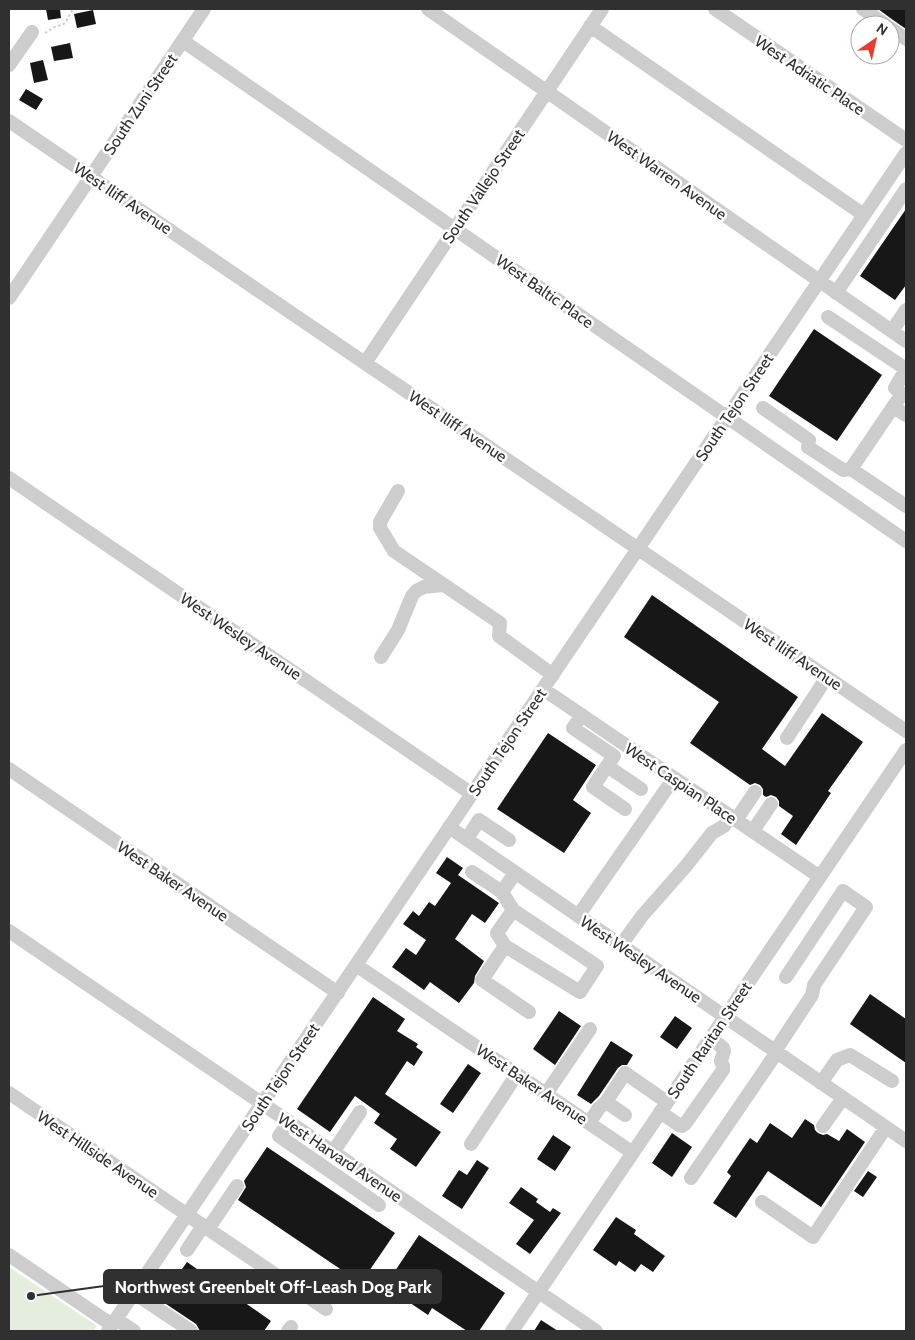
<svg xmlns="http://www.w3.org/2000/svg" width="915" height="1340" viewBox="0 0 915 1340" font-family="Cabin,sans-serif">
  <rect width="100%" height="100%" fill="#fff"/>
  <path fill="#e4edde" d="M9,1267L97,1326L93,1331H9Z"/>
  <path fill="#171717" d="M46,9H60L61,18L48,20Z
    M878,9H906V29L893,20Z
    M93,10L96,24L77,28L74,14Z
    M70,43L73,58L54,61L51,47Z
    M43,60L48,80L34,83L30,63Z
    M26,89L43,99L36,110L19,100Z
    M906,209V285L895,300L860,276Z
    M814,329L882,375L837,441L769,396Z
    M652,595L798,697L762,749L785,766L822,713L863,742L828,791L831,793L796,845L781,834L793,816L779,806V801L776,797L771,795L766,797L763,795V789L760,785L755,783L750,785L690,743L719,702L624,637Z
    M548,733L596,765L573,800L591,813L564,853L497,809Z
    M447,857L463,868L458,875L499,903L485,923L472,914L455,939L484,961L475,976L474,983L459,1003L430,982L424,990L392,967L406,948L416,955L426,940L403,924L413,911L419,916L429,902L435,906L451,883L436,873Z
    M870,994L906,1019V1063L850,1024Z
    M373,997L405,1019L397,1031L418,1044L416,1047L423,1052L414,1066L407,1061L385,1094L441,1132L416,1167L390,1149L397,1139L374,1123L380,1114L355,1096L330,1132L297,1109Z
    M559,1011L581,1026L555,1065L533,1049Z
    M675,1016L692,1028L677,1049L660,1037Z
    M611,1041L633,1055L627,1065H622L618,1068L599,1096L591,1104L577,1095Z
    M468,1064L481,1073L453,1113L440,1104Z
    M805,1119L814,1125L815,1130L818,1133L823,1135L827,1134L839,1141L847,1129L865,1142L821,1207L768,1171L736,1218L713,1203L731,1176L727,1172L750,1138L757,1143L770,1123L792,1138Z
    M672,1133L692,1147L672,1177L652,1163Z
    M553,1135L571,1147L555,1171L537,1159Z
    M267,1147L395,1233L361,1283L238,1200L246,1187L244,1181Z
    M477,1160L489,1168L462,1209L442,1196L459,1170L467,1175Z
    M868,1171L877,1177L863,1197L854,1191Z
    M521,1187L538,1199L536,1202L550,1212L553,1208L561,1213L530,1254L516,1244L534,1220L509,1203Z
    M616,1217L636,1230L634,1234L665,1256L653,1272L641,1264L635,1272L619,1261L616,1266L593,1250Z
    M419,1235L505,1293L479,1331H467L432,1308L428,1315L385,1286Z
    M187,1262L271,1321L264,1331H200L196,1324L160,1300Z
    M541,1320L558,1331H534Z"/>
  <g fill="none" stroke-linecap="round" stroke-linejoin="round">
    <path stroke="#cdcdcd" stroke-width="2" stroke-dasharray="2.5 2.5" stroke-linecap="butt" d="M45,33L56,26L62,25L65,23L73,9"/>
    <path stroke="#cdcdcd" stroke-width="14" d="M428,9L906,341
      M715,9L906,140
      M863,9L886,25
      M590,26L864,215
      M890,28L906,39
      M183,41L906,541
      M9,65L32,32
      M9,121L906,731
      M836,293L906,189
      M9,298L204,9
      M828,317L906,369L895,388L902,394L893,407
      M892,331L906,310
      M365,363L602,9
      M763,408L809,440L808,447L843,470L851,469L906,506
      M851,469L893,407L906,415
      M9,478L472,794
      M398,491L380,522V528L394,551L500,623L499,636L553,675
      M381,657L398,630L412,596L416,591L424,587L443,585
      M543,689L820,877
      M582,715L573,728L614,756L607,766L641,789
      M787,738L827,677
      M607,766L593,787L625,809
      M9,769L338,993
      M736,820L755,792
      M449,827L906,1141
      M753,831L771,804
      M467,839L479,820L509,840
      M472,872L502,892
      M513,910L497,933L505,946L580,992L597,966L513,910L502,892L515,873
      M578,916L674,778
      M9,931L596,1331
      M621,945L642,916L686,866L712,833L724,826L731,816
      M505,946L482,980L529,1012
      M356,965L633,1153
      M775,1051L812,995L814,985L866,907L843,891L786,977
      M821,1083L837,1060L850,1055L892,1081
      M9,1093L208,1229L237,1186
      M546,1094L590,1029
      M606,1102L625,1115
      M660,1112L679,1125L682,1126L685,1124L723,1070V1066L721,1061L724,1051L723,1048L711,1038
      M289,1122L279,1136L379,1205
      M589,1123L599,1108L606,1102L625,1073L667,1102
      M823,1126L843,1098
      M471,1144L517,1074
      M333,1152L360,1112
      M691,1178L777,1052
      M762,1202L813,1237L886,1127
      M208,1229L326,1309
      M187,1250L203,1226
      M9,1255L112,1325
      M134,1293L191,1331
      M116,1319L134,1331
      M108,1331L906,153
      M288,1331L291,1327
      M512,1331L906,750"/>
  </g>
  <g text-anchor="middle" stroke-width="5" stroke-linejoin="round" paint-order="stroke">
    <g font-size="16" fill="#303030" stroke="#fff">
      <text transform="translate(810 75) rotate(34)" y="6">West Adriatic Place</text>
      <text transform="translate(140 104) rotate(-56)" y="6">South Zuni Street</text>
      <text transform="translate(667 175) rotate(35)" y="6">West Warren Avenue</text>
      <text transform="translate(483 186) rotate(-56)" y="6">South Vallejo Street</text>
      <text transform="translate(123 198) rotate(34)" y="6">West Iliff Avenue</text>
      <text transform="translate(545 291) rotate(35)" y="6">West Baltic Place</text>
      <text transform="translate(734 407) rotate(-56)" y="6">South Tejon Street</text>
      <text transform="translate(458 426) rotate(34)" y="6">West Iliff Avenue</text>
      <text transform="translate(241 636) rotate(34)" y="6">West Wesley Avenue</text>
      <text transform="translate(793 654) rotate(34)" y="6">West Iliff Avenue</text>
      <text transform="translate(507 742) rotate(-56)" y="6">South Tejon Street</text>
      <text transform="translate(681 783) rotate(34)" y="6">West Caspian Place</text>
      <text transform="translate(173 881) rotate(34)" y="6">West Baker Avenue</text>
      <text transform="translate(641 959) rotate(34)" y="6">West Wesley Avenue</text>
      <text transform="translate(709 1040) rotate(-56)" y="6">South Raritan Street</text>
      <text transform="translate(280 1077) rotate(-56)" y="6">South Tejon Street</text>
      <text transform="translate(532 1084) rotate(34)" y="6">West Baker Avenue</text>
      <text transform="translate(98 1154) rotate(34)" y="6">West Hillside Avenue</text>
      <text transform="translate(340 1157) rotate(34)" y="6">West Harvard Avenue</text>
    </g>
  </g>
  <path fill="none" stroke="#303030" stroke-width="2" d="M31 1296L104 1286"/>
  <circle fill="#303030" stroke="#fff" stroke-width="2" cx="31" cy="1296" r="5"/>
  <rect fill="#303030" stroke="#303030" stroke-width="2" x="104" y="1270" width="337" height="33" rx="5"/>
  <g font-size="18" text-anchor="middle" font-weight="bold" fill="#fff">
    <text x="273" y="1293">Northwest Greenbelt Off-Leash Dog Park</text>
  </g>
  <rect width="915" height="1340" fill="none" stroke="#303030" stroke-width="20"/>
  <g transform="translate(875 40) rotate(34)"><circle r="24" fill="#ffffff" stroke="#acacac"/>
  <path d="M0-4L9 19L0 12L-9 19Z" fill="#ea3b2f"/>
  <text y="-8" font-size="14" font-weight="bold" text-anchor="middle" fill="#303030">N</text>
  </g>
</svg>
